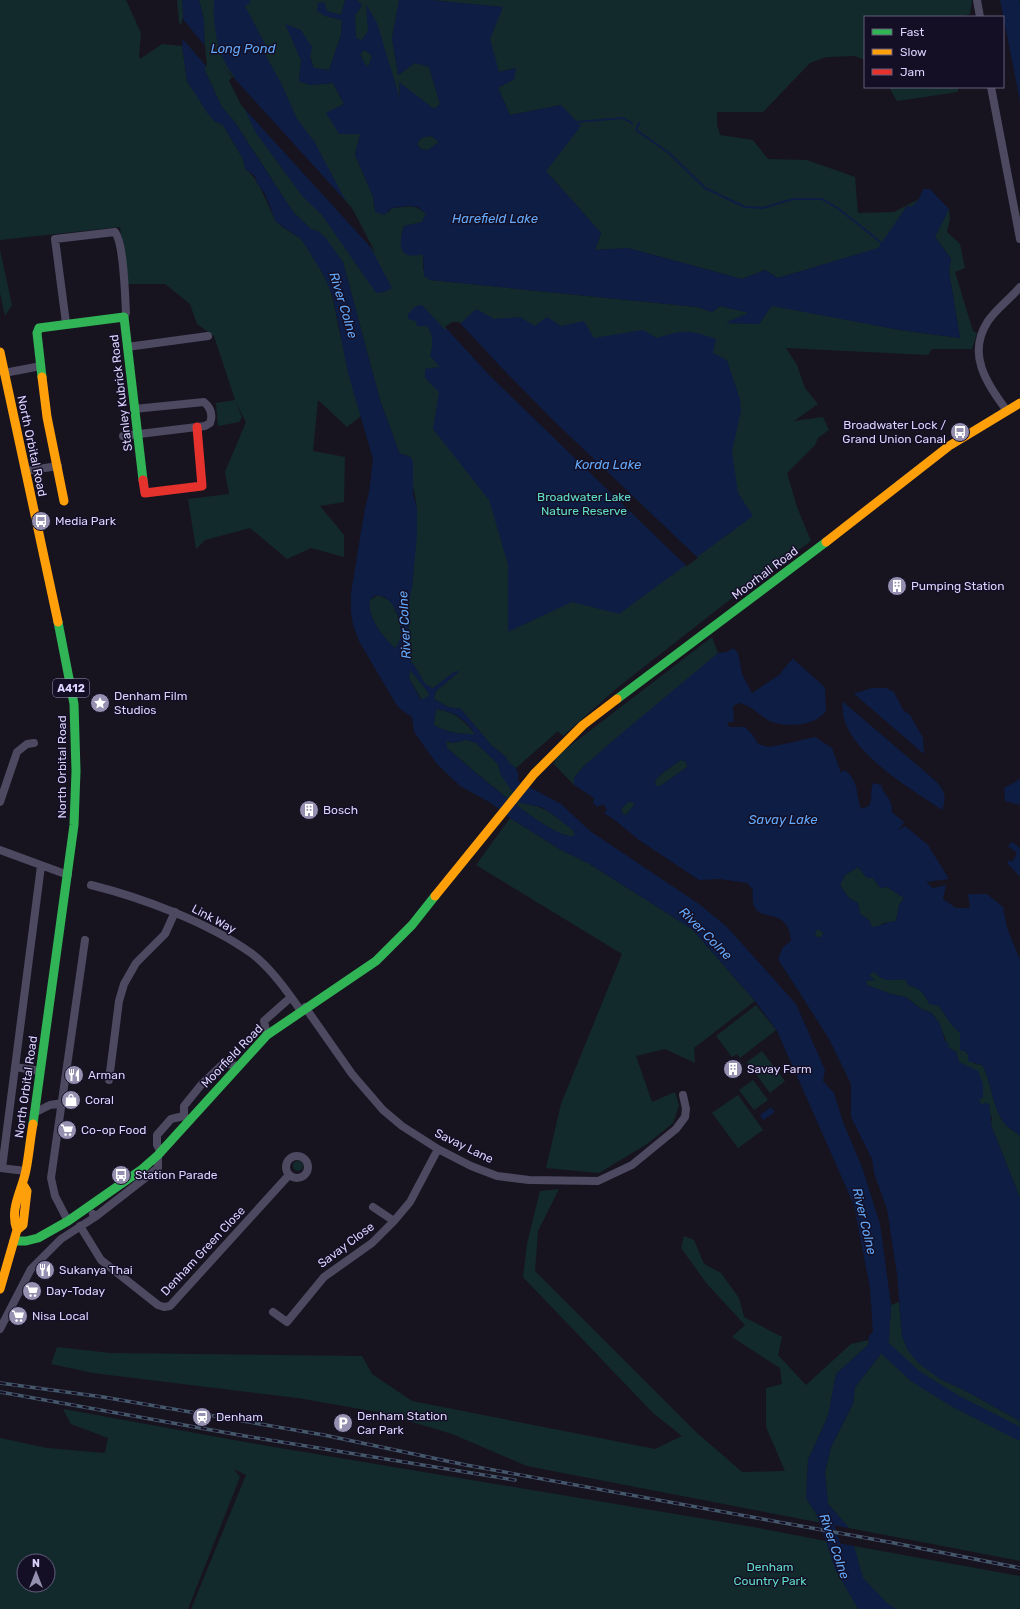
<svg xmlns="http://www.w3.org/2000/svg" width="1020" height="1609" viewBox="0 0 1020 1609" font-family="Rubik,sans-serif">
  <rect width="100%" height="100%" fill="#171420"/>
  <path fill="#132a2c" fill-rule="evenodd" d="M0,0H126L141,33L139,56L140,59L162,44L182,46L187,81L214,121L223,125L243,159L245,169C262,181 265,203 276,220C280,228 296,234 302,240C310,248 317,264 323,274C333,291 335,311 339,330C346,359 353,387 361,416L347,427L318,400L313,451L345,457L344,502L320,506L344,535V557L311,548L287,559L250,528L205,540L196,549L188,499L229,494L225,472L246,422L235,401L242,417L239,422L218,426L216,403L235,400L214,336L197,324L190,304L165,284H128L120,227L0,240Z
    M177,0H182L184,26L179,23Z
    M199,0H345L341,15L327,11L325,8V16L342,20L341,35L329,70L314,68L301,30L286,25L301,60L299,81L310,85L333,83L344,104L327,113L360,134L355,155L373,196L374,208L389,212L392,208C408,208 412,202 426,214L422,222L404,226L401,236L423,254V269L430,280L697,307L712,312L720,306L750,313L726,323L759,324L772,305L900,330L960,338L949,271L951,259L935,237L949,209L950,219L947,232L960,244L965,268L955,272L973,331L977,333L972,349H932L928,355L786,348L797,365L805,388L818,404L794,421L823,417L829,430L818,438L815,445L787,473L797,507L811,541L723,605L617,688L563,736L558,731L516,768L509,763L505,756L492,746L461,709L448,707L434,699L436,691L459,672H454L433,688C420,684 420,670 411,662C409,640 405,608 412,588L417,521L416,501L407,455L401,454L399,452L380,400L343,262L318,231L311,229L293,212L234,121L222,107L205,71L204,20Z
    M357,0H399L392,38L398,75L415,63L429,67L440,104L434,109L399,83L400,102L368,31L362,40L356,38L355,16L362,5Z
    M430,0H972L970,14L962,17H865V60L855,56L826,57L810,63L763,112H717V125L720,135L753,140L768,159L807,160L855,177L858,213L894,212L919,199L912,207L907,206L879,248L778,278L765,270L742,279L628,248L595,250L601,233L546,171L561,105L510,115L498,88L514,79L515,68L499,72L489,39L502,7Z
    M365,50L372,56L369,65L366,66L360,54Z
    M889,87H958V92L897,101Z
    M431,136L439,142L428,150L421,149L417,144L421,138Z
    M0,250L12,305L5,316L0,293Z
    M378,595L391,601C397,613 408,637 395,648C383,638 366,615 370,600Z
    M712,637L718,653L717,656L584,766L574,778V785L554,764L557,756Z
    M410,669L428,692L429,696L422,700L409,678Z
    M436,709C457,713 462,719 475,734C461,734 447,733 434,725Z
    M466,740L476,743L498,764L501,775L526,804C544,806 560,818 574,831V836C550,840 468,765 447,748L446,741L452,743Z
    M681,760L686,762L687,767L660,786H656L655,781L660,775Z
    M629,801L635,804L626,815L623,814L621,809Z
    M510,818L561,850L588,863L692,929L755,1001L694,1048L695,1063L665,1049L636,1056L652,1102L675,1092L679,1106L673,1123L647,1144L599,1173L546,1168L561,1104L622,954L476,865Z
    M858,867L867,878H873L880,888L887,887L904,898L899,905L896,921L883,923L878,927H872L869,920L860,914L858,903L849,898L840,885L845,875Z
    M814.5 933a4.5 4.5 0 1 1 9 0a4.5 4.5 0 1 1-9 0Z
    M874,971C887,985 890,978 906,980L908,985L920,989L929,1003L939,1006L951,1024L960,1033V1050L965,1051L975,1064L982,1065C992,1082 993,1113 1007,1126C1011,1130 1016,1132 1020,1136V1198L991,1125L992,1117L981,1105L964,1065L959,1062L956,1052L948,1047L944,1035L932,1013L921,1009L906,997L891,994L867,985L866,981L874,980L868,975Z
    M756,1005L776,1030L740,1058L737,1054L732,1057L716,1036Z
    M762,1051L785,1081L770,1093L747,1062Z
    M753,1080L768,1100L754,1110L739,1090Z
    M738,1095L763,1130L738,1148L712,1113Z
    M293 1166a5 5 0 1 1 10 0a5 5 0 1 1-10 0Z
    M559,1189L538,1231L535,1271L696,1432L742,1472L785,1471L766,1427V1388L782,1384L780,1368L732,1337L745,1325L707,1284L681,1248L684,1236L694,1240L704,1264L721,1273L739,1298L744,1317L782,1337L778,1355L806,1385L851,1344L869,1340L868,1345L836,1374L828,1416L808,1460L806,1498L822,1523L527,1466L452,1434L383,1413L298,1398L93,1373L51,1364L57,1347L110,1353L362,1356L372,1374L412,1401L655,1449L682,1436L653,1413L523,1277L527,1244L540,1191Z
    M899,1302L902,1336L940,1379L964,1390L1020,1421V1561L849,1528L828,1504L825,1472L831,1447L853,1404L855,1387L878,1358L889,1340L891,1305Z
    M63,1409L262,1445L753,1527L826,1541L828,1545L855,1550L854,1546L1020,1576V1609H191L246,1475L234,1469L240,1477L188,1609H0V1438L47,1448L105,1453L108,1438L71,1424ZM24,1561H48V1585H24Z"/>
  <path fill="#0e1d43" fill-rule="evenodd" d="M182,0H199L204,20L205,71L222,107L234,121L293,212L311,229L318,231L325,237L343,262L380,400L399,452L401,454L411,457L413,462V494L417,508V535L412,588C405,609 410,640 411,662C420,670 420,684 433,688L454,672L460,671L436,691L434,699L448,707L461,709L492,746L505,756L509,763L516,768L518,773V781L561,804L590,831L699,904L727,927L796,1004L825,1070L823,1081L834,1093L843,1122L862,1167L880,1224L891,1305L889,1340L878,1358L855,1387L853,1404L831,1447L825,1472L828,1504L849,1528L822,1523L806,1498L808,1460L828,1416L836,1374L868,1345L873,1332L870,1288L854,1205L777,1031L755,1001L692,929L588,863L561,850L510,818L491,803L460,786L437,764L414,732L412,717L400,709L396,704L359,641L353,625L351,612V593L365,508L369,493L373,459L348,373L333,297L324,276L305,245L301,239L276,222L265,194L257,183L255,176L245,169L243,159L223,125L214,121L208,114L187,81L182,46L184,26ZM374,596C396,591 409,636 395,648C383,638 366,615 370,600ZM410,670L428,692L429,696L421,700L409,678ZM436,709C455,712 464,718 475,734C460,734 447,733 434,725ZM466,740L476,743L498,764L501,775L520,803L541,807L548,811L574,831V836C551,840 467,765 447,748L446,741H449L452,743Z
    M214,0H250V3L245,6L264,42L265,54L281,83L297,119L314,141L392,288L384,292L376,293L322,215L303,197L256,133L231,80L235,77C218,58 212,25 214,0Z
    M345,0H357L362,5L355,16L356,38L362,40L368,31L366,4L377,23L400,99L399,82L434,109L440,104L429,67L415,63L398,75L392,38L399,0H430L503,7L490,39L499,72L516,68L514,79L498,88L510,115L561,105L581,126L546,171L601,233L595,250L628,248L742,279L765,270L778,278L878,248L907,206L912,207L919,199L923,189H930L949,209L935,237L951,259L949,271L960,338L900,330L772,306L759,324L725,323L749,313L720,306L712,312L697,307L430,280L424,276L423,254C398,261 398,245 404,226L422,222L426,214L418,207L409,206L392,208L384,215L375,212L373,196L355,155L360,134H339L326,113L344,104L333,83L310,85L299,81L301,60L285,24L301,30L312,47L310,58L314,68L329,70L341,35L342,20L325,16L317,11L318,3L324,2L327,11L341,15ZM365,50L372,56L369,65L366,66L360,54ZM431,136L439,142L428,150L421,149L417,144L421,138Z
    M1000,0H1019L1020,4V101Z
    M422,305L445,330L453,324H460L476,309L494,319L520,317L535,326L547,317L561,326L584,321L594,338L643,330L657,338C684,329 690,330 716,339L713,353L727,360L740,399L741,411L732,451L738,493L753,516L619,614L572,602L508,632V564L489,500L433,429L439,392L425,378V369L440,367L430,356C433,345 434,336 427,326H417L416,321L408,319V314L416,306Z
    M733,648L738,653L742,674L752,693L779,675L797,653L817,672L825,689L826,711C824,714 820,717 817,719C805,726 780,727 768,720C758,714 752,706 739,703L733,706L734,722H727L729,727H745L752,734L758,744L768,747L780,745L815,737L832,748L841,773L844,770C860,781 855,793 861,809L869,806C873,798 870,791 873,783L881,785C884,797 892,796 892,812L904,822L899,830L905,826L928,845L949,879L926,882L933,888L946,885L943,899L956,908H970L968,894H987L1003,907L1007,928L1020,960V1136C1015,1131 1009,1129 1005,1124C991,1106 993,1084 982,1065L968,1061V1054L965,1051L960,1050V1033L951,1024L939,1006L929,1004C924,992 920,989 908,985L906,980C890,978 887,985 874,972L869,975L875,980L866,981L867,985L891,994L906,997L921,1009L932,1013L940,1024L945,1041L949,1044L948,1047L956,1052L959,1062L978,1071L983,1084V1097L979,1100L981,1104L987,1103L990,1106C989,1113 992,1118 991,1125L1020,1198V1421L964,1390L940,1379L918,1363L907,1349L902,1336L897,1274L887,1209L874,1173L872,1159L851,1117V1084L829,1039L778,959L783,947L791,941C788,899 748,932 753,890L747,883L719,879L699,880L639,840L616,821L604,813L607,810L603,804L597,807L593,803L594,798L574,785V778L584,766L622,733L718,653L727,652ZM681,760L686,762L687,767L660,786H656L655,781L660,775ZM629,801L635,804L626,815L623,814L621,809ZM858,867L867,878H873L880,888L887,887L904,898L899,905L896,921C887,921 880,927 872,927L869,920L860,914L858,903L849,898L840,885L845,875ZM818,929L824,933L820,938L816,936L815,933Z
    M872,688H886L894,692L903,710L910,715L923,738L924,755L930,761L929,775C941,786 949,793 942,810C911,789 858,758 845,722C843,717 843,709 842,703L849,695Z
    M1020,779V805L1005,801L1004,788Z
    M1020,833V877L1008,864V860L1012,862L1017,853L1008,846Z
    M771,1107L775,1112L763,1120L760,1115Z
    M826,1541L854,1546L863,1578L887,1603L896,1609H858L835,1569Z"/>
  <path fill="#171420" d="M182,18L205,46L207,67L181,37Z
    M224,67L352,208L375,252L241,105L229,81L232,77Z
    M436,317L445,327L452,322H459L500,366L555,422L698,558L687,566L673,553L490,376Z
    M796,651L808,654L819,671L827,689L791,657Z
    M852,692L932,761L931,774L943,784L944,788L842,701L848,693Z
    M1020,831V848L1010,840Z"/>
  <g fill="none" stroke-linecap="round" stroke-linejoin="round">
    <path stroke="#0e1d43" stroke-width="2" d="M576,122L623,118L632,123
      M639,123L636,130L669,153L705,188L745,207L763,208L793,199H822L839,209L883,244"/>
    <path stroke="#0e1d43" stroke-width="13" d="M875,1339L915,1376L955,1401L1020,1434
      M821,1508L839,1559"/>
    <path stroke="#4c4961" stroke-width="8" d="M977,0L980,17
      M991,87L1020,239
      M66,323L55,239L115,232C124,243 125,296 126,313L124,317
      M127,347L208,336
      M4,373L41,366
      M1007,411C987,383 966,355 988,321C997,308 1010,299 1020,287
      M123,436L205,426L210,423C213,415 211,408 204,402L134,409
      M25,471L58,466
      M0,802L17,752L27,744L34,743
      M0,850L68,875
      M91,885C143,898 207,922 251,953C270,967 287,991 301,1011
      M305,1007L352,1074L383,1110L402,1126L438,1149L471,1166L497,1176L529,1180L598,1181L632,1165L676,1129L685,1117L686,1109L683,1095
      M267,1035L264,1021L291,997
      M15,1067L40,1071
      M109,1080L119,1001L124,984L136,963L165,934L175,912
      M34,1113L50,1105L63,1103
      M189,1120L184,1116V1106L201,1085L224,1063L237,1066
      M161,1152L157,1145V1135L171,1119L184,1116
      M286 1167a11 11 0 1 1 22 0a11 11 0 1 1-22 0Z
      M0,1168L26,1171
      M2,1168L41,866
      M373,1207L394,1221
      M93,1214L95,1217L158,1168V1155
      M68,1221L55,1196L51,1178L85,940
      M80,1226L101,1260L158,1305L164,1307L170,1306L289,1175
      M273,1312L287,1322L324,1277L372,1243L394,1221L410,1202L438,1149
      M0,1329L31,1269L61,1239L95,1217"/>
    <path stroke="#30b455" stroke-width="9" d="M42,377L37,333L39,328L124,317L143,480
      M617,699L826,542
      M33,1124L74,825L76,771L74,704L58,622
      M14,1241H26L38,1238L68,1221L141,1170L158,1155L267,1035L376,961L412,925L435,896"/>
    <path stroke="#ff9f0a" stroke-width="9" d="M0,352L58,622
      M42,377L47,417L64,501
      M826,542L949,446L1020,403
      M435,896L534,774L583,725L617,699
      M17,1230C9,1209 22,1191 26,1170C29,1155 30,1140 33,1124
      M0,1289L17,1230L23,1225L27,1191L24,1186"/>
    <path stroke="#e5322d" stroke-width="9" d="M143,480L145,493L202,486L197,427"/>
    <g stroke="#45576a" stroke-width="3.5">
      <path id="rail" d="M0,1383L103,1397L324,1435L466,1465L894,1543L1020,1568
        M0,1392L245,1436L515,1480"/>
    </g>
    <use href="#rail" stroke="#140f25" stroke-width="2" stroke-dasharray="6" stroke-linecap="butt"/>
  </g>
  <defs>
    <g id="bus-disc" transform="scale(1)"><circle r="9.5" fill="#9690b0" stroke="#140f25"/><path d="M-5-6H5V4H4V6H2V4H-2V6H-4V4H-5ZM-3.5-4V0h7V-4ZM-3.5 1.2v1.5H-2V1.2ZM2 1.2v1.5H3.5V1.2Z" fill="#fff"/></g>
    <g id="building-disc" transform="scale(1)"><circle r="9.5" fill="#9690b0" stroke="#140f25"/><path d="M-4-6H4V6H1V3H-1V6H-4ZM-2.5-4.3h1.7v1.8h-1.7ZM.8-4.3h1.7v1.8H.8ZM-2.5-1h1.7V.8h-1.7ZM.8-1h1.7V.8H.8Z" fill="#fff"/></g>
    <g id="sight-disc" transform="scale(1)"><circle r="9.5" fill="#9690b0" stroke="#140f25"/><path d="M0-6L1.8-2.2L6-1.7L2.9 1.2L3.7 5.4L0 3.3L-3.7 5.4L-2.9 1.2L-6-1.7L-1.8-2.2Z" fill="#fff"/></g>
    <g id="restaurant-disc" transform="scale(1)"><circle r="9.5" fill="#9690b0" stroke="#140f25"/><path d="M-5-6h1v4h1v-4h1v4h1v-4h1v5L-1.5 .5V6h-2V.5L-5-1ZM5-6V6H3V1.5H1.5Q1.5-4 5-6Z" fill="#fff"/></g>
    <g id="shop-disc" transform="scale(1)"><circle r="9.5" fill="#9690b0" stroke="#140f25"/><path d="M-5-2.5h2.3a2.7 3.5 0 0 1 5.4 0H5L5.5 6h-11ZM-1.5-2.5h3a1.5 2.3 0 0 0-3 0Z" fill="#fff"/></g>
    <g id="supermarket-disc" transform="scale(1)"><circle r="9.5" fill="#9690b0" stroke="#140f25"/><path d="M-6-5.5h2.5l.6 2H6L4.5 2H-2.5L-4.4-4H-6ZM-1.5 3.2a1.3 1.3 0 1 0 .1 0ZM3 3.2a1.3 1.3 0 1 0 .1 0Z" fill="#fff"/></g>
    <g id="station-disc" transform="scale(1)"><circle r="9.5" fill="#9690b0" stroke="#140f25"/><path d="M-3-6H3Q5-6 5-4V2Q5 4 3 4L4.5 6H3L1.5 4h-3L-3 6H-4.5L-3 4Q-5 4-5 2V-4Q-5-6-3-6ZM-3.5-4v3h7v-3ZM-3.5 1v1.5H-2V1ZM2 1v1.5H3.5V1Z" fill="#fff"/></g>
    <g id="parking-disc" transform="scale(1)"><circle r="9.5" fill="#9690b0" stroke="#140f25"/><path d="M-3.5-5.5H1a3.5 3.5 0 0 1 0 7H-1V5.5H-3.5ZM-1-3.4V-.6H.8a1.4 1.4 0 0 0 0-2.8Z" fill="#fff"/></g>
  </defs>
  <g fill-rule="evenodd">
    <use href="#bus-disc" x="960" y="432"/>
    <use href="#bus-disc" x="41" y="521"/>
    <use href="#building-disc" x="897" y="586"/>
    <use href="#sight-disc" x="100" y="703"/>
    <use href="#building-disc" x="309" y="810"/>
    <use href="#building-disc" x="733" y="1069"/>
    <use href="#restaurant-disc" x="74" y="1075"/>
    <use href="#shop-disc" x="71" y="1100"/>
    <use href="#supermarket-disc" x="67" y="1130"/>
    <use href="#bus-disc" x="121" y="1175"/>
    <use href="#restaurant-disc" x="45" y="1270"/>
    <use href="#supermarket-disc" x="32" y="1291"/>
    <use href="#supermarket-disc" x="18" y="1316"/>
    <use href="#station-disc" x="202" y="1417"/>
    <use href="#parking-disc" x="343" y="1423"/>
  </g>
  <g text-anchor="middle" stroke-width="3" stroke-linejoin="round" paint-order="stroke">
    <rect fill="#140f25" stroke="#9f98bd" stroke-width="1" x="53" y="679" width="36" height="18" rx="3"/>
    <g font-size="11" font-weight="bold" fill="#dbd3fe">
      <text x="71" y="692">A412</text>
    </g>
    <g font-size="12" fill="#dbd3fe" stroke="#140f25">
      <text transform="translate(121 393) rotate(-97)" y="4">Stanley Kubrick Road</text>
      <text transform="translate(32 446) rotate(78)" y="4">North Orbital Road</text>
      <text transform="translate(765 573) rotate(-37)" y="4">Moorhall Road</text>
      <text transform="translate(62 767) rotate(-90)" y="4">North Orbital Road</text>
      <text transform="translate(214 919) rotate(28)" y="4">Link Way</text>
      <text transform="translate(232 1056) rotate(-46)" y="4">Moorfield Road</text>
      <text transform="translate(26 1087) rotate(-82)" y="4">North Orbital Road</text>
      <text transform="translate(464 1146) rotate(26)" y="4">Savay Lane</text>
      <text transform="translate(346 1245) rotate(-37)" y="4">Savay Close</text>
      <text transform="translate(203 1251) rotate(-47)" y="4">Denham Green Close</text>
    </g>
    <g font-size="12" fill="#dbd3fe" stroke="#140f25" text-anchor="start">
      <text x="946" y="429" text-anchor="end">Broadwater Lock /<tspan x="946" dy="14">Grand Union Canal</tspan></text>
      <text x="55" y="525">Media Park</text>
      <text x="911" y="590">Pumping Station</text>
      <text x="114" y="700">Denham Film<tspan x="114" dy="14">Studios</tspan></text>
      <text x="323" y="814">Bosch</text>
      <text x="747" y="1073">Savay Farm</text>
      <text x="88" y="1079">Arman</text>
      <text x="85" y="1104">Coral</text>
      <text x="81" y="1134">Co-op Food</text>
      <text x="135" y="1179">Station Parade</text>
      <text x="59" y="1274">Sukanya Thai</text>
      <text x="46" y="1295">Day-Today</text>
      <text x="32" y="1320">Nisa Local</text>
      <text x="357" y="1420">Denham Station<tspan x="357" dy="14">Car Park</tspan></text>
      <text x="216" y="1421">Denham</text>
    </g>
    <g font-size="12" fill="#60ddc7" stroke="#140f25">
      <text x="584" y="501">Broadwater Lake<tspan x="584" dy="14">Nature Reserve</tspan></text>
      <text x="770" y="1571">Denham<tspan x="770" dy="14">Country Park</tspan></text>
    </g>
    <g font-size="13" font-style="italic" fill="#63aafc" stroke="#140f25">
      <text x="243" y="53">Long Pond</text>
      <text x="495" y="223">Harefield Lake</text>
      <text transform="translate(344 305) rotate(73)" y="5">River Colne</text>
      <text x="608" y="469">Korda Lake</text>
      <text transform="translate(404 625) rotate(-93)" y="5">River Colne</text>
      <text x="783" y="824">Savay Lake</text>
      <text transform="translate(706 933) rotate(45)" y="5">River Colne</text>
      <text transform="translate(865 1221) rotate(77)" y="5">River Colne</text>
      <text transform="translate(835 1546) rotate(71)" y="5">River Colne</text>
    </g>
  </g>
  <rect x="864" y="16" width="140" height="72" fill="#140f25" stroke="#645d7c"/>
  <rect x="872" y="29" width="20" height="6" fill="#30b455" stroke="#645d7c"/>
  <text x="900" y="36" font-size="12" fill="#dbd3fe">Fast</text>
  <rect x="872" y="49" width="20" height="6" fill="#ff9f0a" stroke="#645d7c"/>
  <text x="900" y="56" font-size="12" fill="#dbd3fe">Slow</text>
  <rect x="872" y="69" width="20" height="6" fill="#e5322d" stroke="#645d7c"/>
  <text x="900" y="76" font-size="12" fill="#dbd3fe">Jam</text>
  <g transform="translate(36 1573)"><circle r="19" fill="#140f25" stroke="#645d7c"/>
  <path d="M0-3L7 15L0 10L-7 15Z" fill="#9690b0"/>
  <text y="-6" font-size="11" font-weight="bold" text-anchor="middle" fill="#dbd3fe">N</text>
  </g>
</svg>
